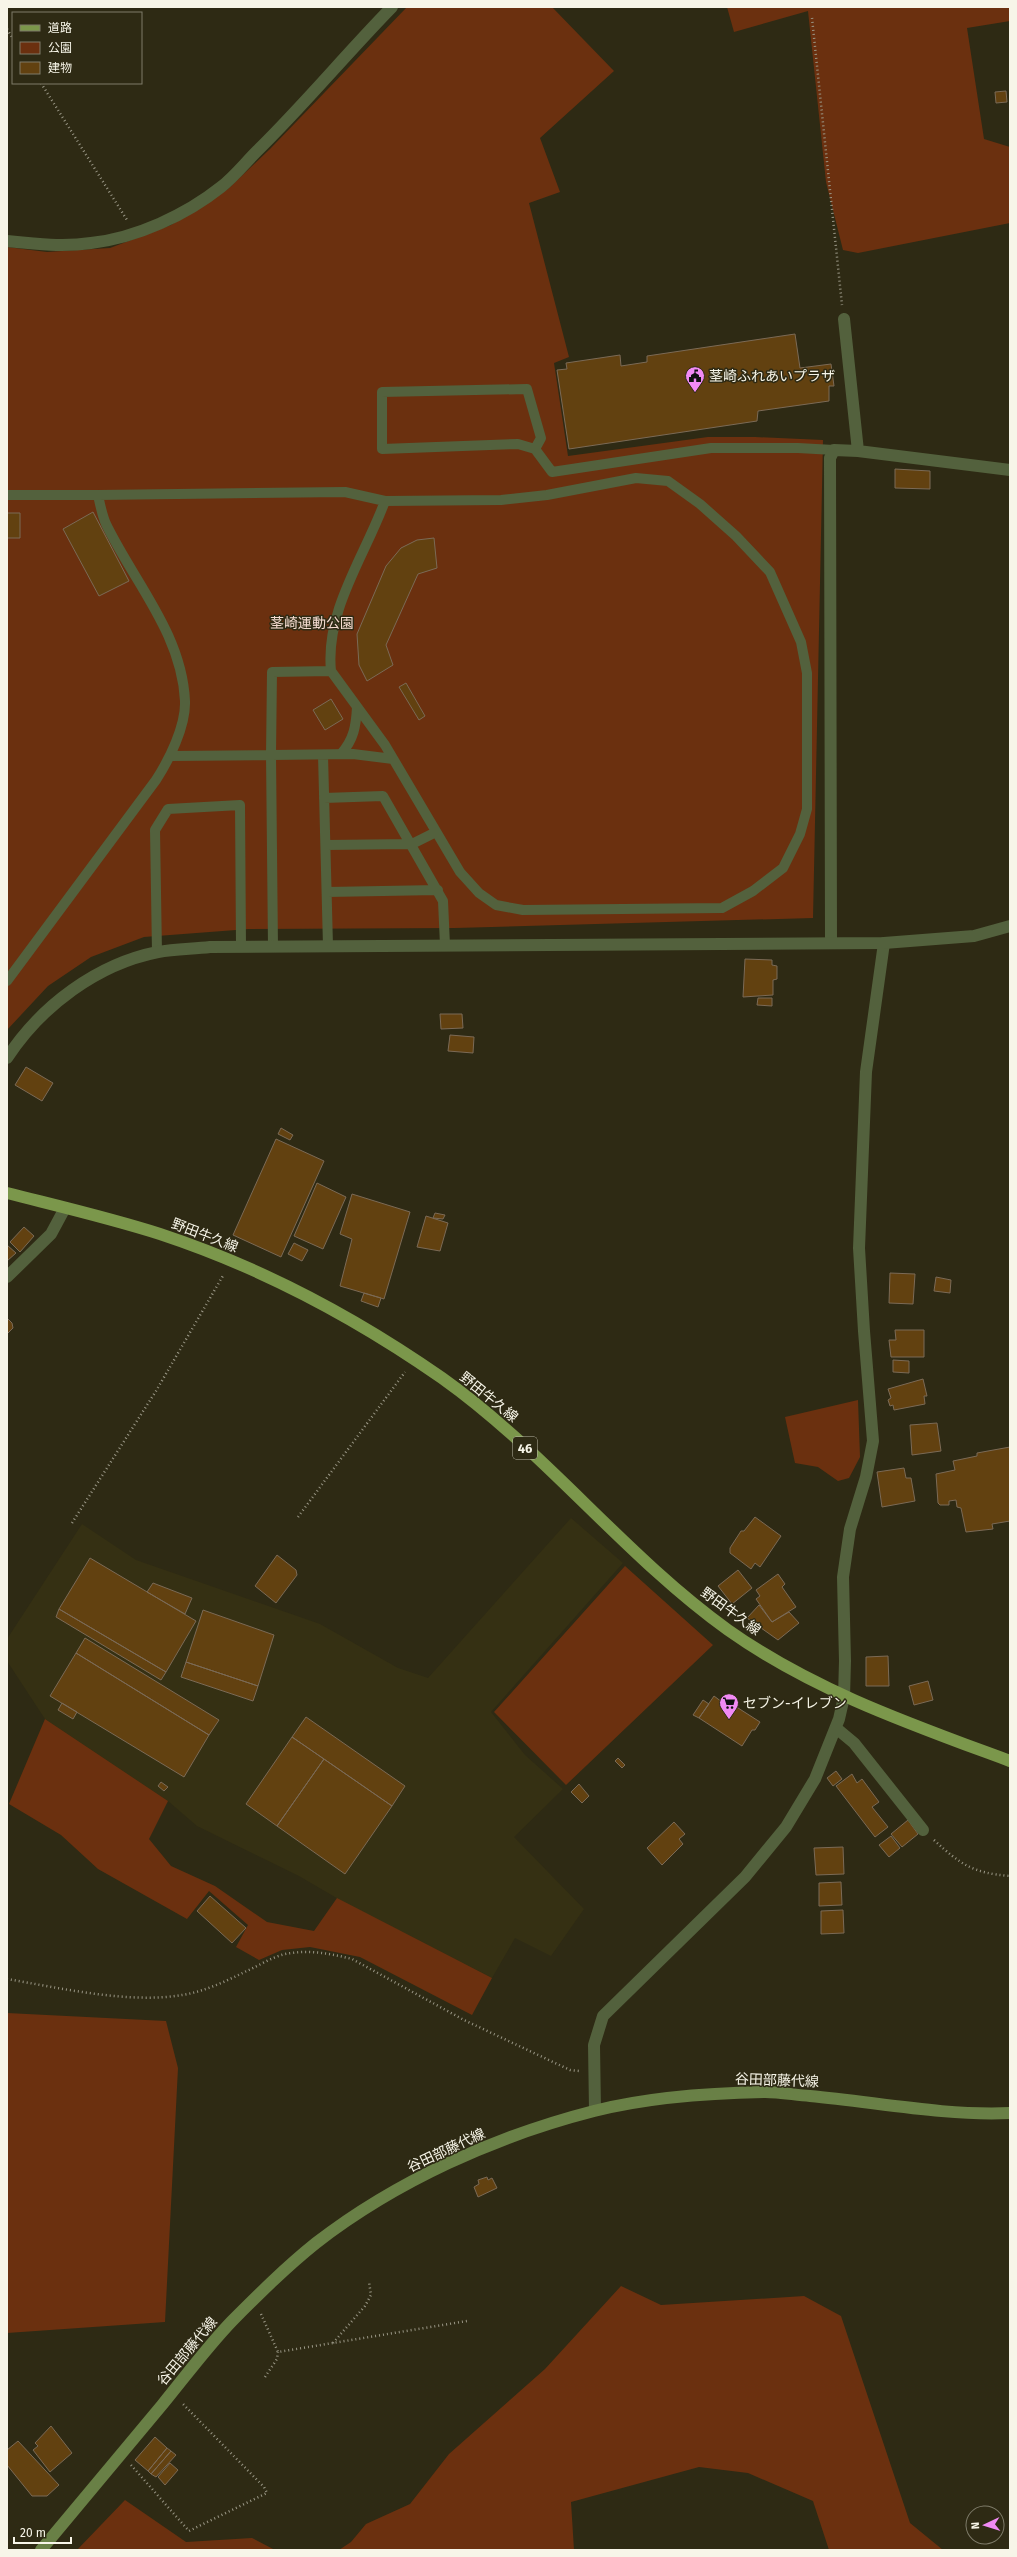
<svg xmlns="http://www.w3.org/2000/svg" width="1017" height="2557" viewBox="0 0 1017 2557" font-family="'Fira Sans','Noto Sans JP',sans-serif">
  <rect width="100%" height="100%" fill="#2e2a14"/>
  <path fill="#353013" d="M571,1518L623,1563L491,1712L525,1755L563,1789L514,1837L584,1909L551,1956L515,1938L492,1978L347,1904L299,1876L197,1826L168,1801L45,1719L7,1661V1639L82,1524L136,1560L320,1624L398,1668L428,1678Z"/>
  <path fill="#6b300f" d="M407,7H552L614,71L540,138L560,192L529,203L569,357L554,363L568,456L708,437H755L823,440L813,918L455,928L249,929L144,937L91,957L48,986L7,1030V247L47,252L110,248L171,225L228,189L270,149Z
    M727,7H1010V21L967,28L984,139L1010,147V223L858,253L843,250L826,182L808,11L734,32Z
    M858,1400L860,1457L849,1478L838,1481L818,1467L795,1463L785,1417Z
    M625,1566L713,1645L566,1785L494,1712Z
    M45,1719L168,1801L149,1839L171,1866L215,1886L267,1922L314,1931L337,1898L492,1978L472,2015L360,1957L310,1947L282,1950L259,1960L236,1947L248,1925L209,1891L187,1919L98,1869L61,1835L9,1804Z
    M7,2013L166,2021L178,2068L165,2322L7,2333Z
    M621,2286L661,2305L804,2296L841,2316L910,2523L943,2550H829L813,2501L748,2473L699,2467L571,2502L574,2550H339L351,2542L366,2524L410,2504L449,2454L545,2369Z
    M125,2500L186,2542L252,2538L275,2550H77Z"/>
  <path fill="#624110" stroke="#7b6a56" d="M1006,91L1007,102L996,103L995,92Z
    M795,334L800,368L831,364L834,386H829V401L758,411L757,421L569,449L557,370L567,369L566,363L620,355L621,366L647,362V356Z
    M895,469L930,471V489L895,488Z
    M93,512L129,581L99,596L63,529Z
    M7,513H20V538H7Z
    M434,538L437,568L418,574L386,645L393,665L367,681L359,665L357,634L386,566L401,548L417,540Z
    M406,683L425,716L419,720L399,687Z
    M331,699L343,719L325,730L313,710Z
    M745,959L772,960V965L777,966V979L773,980V995L743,997Z
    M758,998H772V1006L757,1005Z
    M440,1014H462L463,1028L441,1029Z
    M450,1035L474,1037L473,1053L448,1051Z
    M26,1067L53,1083L42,1101L15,1085Z
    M281,1128L293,1135L290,1140L278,1134Z
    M276,1139L324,1161L281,1257L233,1235Z
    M317,1183L346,1197L323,1249L294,1236Z
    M352,1194L410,1212L384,1299L340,1286L352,1239L340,1234Z
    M435,1213L445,1215L443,1219L433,1218Z
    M426,1216L448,1223L440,1251L417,1247Z
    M24,1227L34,1236L20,1252L10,1242Z
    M294,1243L308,1250L302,1261L288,1254Z
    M7,1245L16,1253L7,1261Z
    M890,1273L915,1274L913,1304L889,1303Z
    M936,1277L951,1280L950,1293L934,1291Z
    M364,1293L381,1298L378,1307L361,1301Z
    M7,1318L12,1323L13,1328L7,1334Z
    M895,1330H924V1357H891L889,1340H896Z
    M893,1360L909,1361V1373L893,1372Z
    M923,1379L927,1396H924L925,1404L894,1410L893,1405L890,1406L888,1400L891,1398L888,1389Z
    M937,1423L941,1451L912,1455L910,1425Z
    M1010,1447V1521L992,1524L993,1529L966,1532L961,1508L957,1507L956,1500L949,1501V1505H940L938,1503L936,1474L955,1470L953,1461L977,1456V1453Z
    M904,1468L906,1478H911L915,1501L882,1507L877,1472Z
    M755,1517L781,1536L760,1567L755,1563L751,1569L730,1553V1548L741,1531H744Z
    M277,1555L296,1570L297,1575L276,1603L255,1586Z
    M90,1558L196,1621L166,1672L59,1609Z
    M738,1570L752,1588L732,1604L718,1586Z
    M778,1574L785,1584L782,1587L796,1607L772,1622L756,1599L760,1596L756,1590Z
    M153,1583L192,1598L185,1614L147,1592Z
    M759,1605L772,1622L789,1612L799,1623L778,1640L747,1618Z
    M59,1609L166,1672L161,1680L56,1617Z
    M203,1610L274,1635L258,1686L186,1662Z
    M85,1638L219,1720L209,1735L76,1653Z
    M76,1653L209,1735L184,1777L50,1696Z
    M888,1656L889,1686H866V1657Z
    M186,1662L258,1686L253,1701L181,1677Z
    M928,1681L933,1700L914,1705L909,1686Z
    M714,1696L722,1702L724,1699L760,1722L755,1730H752L742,1746L699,1718Z
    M703,1700L709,1704L699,1718L693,1715Z
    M62,1703L77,1712L73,1719L58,1710Z
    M306,1717L405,1786L392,1806L292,1737Z
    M292,1737L324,1759L277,1826L246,1804Z
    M618,1758L625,1765L622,1768L615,1761Z
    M324,1759L392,1806L345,1874L277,1826Z
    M836,1771L842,1779L833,1786L827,1778Z
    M852,1774L857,1783L862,1779L879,1802L872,1807L888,1827L875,1837L836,1786Z
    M161,1782L168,1787L164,1791L158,1786Z
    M579,1784L589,1796L582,1803L571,1792Z
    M908,1820L918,1834L902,1847L891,1834Z
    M674,1822L685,1834L679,1839L683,1844L662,1865L647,1848Z
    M891,1836L900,1848L889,1857L879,1845Z
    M843,1847L844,1874L816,1875L814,1848Z
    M841,1882L842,1905L819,1906V1883Z
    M210,1896L246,1928L232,1943L197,1911Z
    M843,1910L844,1933L821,1934V1911Z
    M487,2177L488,2180L492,2178L497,2188L478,2197L474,2187L479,2184L478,2180Z
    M51,2426L72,2453L50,2472L33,2450L38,2446L35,2443Z
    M155,2437L167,2448L148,2471L135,2460Z
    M18,2441L59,2485L47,2496H32L7,2465V2450Z
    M167,2448L171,2451L151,2474L148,2471Z
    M171,2451L176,2455L156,2477L151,2474Z
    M170,2463L178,2470L165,2485L158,2477Z"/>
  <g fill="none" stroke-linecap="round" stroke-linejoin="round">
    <path stroke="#9a9786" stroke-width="2.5" stroke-dasharray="1 3" stroke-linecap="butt" d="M812,18L842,305
      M7,29L13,39
      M41,83L127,220
      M298,1517L405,1372
      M72,1523L156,1391L224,1274
      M934,1840C961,1865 973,1873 1010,1876
      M7,1979C60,1988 129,2004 182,1995C208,1991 232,1978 255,1967C267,1961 279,1954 292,1953C312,1950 332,1954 352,1959L464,2020L570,2070L579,2071
      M261,2314L278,2352L467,2321
      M333,2343L365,2306L371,2295L369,2282
      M265,2377L277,2359L278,2352
      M131,2465L189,2531L267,2493L264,2487L182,2403"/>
    <path stroke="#53613d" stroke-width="10" d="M535,449L541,438L527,389L382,392V449L518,444L535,449L552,472L711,448H798L834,450
      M7,495H98C100,504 102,515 106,524C134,582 182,634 185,701C186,726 169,760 156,780L7,981
      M98,495L345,492L385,501C365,556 325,610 331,671L272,672L271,755L171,756
      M331,671L385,745L460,872L479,893L496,905L523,910L722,908L753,891L783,868L800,834L807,809V673L801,642L770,572L736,536L700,504L668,481L636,478L547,495L501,500L385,501
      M341,754C354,739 356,726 357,707
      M323,755L328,946
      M324,798L383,796L443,901L445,945
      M326,845L412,844L436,832
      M327,892L438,890
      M273,947L271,755L353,754L393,759
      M157,953L155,830L168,809L240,805L241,947"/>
    <path stroke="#53613d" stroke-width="12" d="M7,241C36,244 63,247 91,243C136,238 186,215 221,187C234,177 245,163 257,151C304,105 346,54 392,7
      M844,319L858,451
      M831,943L830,458L834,450L858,451L1010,470
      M7,1277L51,1234L65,1208
      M836,1728L854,1743L923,1830
      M595,2110L594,2045L603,2016L745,1877L786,1827L815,1779L839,1719L844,1697L845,1661L843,1577L850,1529L866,1477L873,1441L864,1331L859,1248L866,1072L884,943"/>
    <path stroke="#53613d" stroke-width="12" d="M7,1058C41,1006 97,964 158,952C175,949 193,949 210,947L884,943L974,936L1010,926"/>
    <path stroke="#698046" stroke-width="12" d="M41,2550C81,2502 122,2453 162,2405C185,2377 207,2347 232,2321C259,2294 286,2267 316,2243C396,2181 496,2136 594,2111C649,2097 708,2093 765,2092C780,2092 795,2095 810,2096C876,2102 944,2116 1010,2113"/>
    <path stroke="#7b974b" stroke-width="12" d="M7,1193C58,1206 110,1218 160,1234C260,1267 356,1318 442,1378C546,1452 625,1556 728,1630C814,1691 913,1725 1010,1761"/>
  </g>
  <defs>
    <g id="civic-pin" transform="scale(1)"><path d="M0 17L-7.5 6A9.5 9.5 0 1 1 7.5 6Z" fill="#f18af4" stroke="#2e2a14"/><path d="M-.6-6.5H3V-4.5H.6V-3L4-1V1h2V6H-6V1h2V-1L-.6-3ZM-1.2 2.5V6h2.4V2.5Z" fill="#111"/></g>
    <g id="supermarket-pin" transform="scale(1)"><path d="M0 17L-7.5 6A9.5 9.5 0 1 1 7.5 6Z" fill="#f18af4" stroke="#2e2a14"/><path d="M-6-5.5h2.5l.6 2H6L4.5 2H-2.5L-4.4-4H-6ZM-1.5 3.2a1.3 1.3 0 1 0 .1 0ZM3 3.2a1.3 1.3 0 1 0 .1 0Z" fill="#111"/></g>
  </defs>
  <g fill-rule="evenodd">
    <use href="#civic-pin" x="695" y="376"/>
    <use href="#supermarket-pin" x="729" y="1703"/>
  </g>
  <g text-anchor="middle" stroke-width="3" stroke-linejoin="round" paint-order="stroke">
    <rect fill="#2e2a14" stroke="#bbb8a8" stroke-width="1" x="513" y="1437" width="24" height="22" rx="3"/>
    <g font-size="13" font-weight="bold" fill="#f7f5e8">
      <text x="525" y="1453">46</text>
    </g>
    <g font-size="14" fill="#f7f5e8" stroke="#2e2a14" text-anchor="start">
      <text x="709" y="381">茎崎ふれあいプラザ</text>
      <text x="743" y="1708">セブン-イレブン</text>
    </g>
    <g font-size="14" fill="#f5dcd1" stroke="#2e2a14">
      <text x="312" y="628">茎崎運動公園</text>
    </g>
    <g font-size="14" fill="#f7f5e8" stroke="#2e2a14">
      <text transform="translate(205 1235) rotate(21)" y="5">野田牛久線</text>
      <text transform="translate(489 1397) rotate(39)" y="5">野田牛久線</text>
      <text transform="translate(731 1611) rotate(36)" y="5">野田牛久線</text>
      <text transform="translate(777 2080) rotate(2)" y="5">谷田部藤代線</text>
      <text transform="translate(446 2150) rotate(-25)" y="5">谷田部藤代線</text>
      <text transform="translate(187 2351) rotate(-50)" y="5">谷田部藤代線</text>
    </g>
  </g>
  <rect width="1017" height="2557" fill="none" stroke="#f7f5e8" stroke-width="16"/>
  <rect x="12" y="12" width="130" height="72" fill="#2e2a14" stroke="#7e7b69"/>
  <rect x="20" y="25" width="20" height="6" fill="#7b974b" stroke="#7e7b69"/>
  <text x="48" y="32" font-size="12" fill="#f7f5e8">道路</text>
  <rect x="20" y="42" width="20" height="12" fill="#6b300f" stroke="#7e7b69"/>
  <text x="48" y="52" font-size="12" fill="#f7f5e8">公園</text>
  <rect x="20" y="62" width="20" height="12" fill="#624110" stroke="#7e7b69"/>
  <text x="48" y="72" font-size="12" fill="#f7f5e8">建物</text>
  <g transform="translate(985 2525) rotate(266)"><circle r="19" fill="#2e2a14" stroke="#7e7b69"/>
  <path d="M0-3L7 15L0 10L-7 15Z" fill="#f18af4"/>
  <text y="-6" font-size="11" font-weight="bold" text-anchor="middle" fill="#f7f5e8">N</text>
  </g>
  <path d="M14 2537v6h57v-6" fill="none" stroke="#f7f5e8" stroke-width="2"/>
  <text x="20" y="2537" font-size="12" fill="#f7f5e8" stroke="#2e2a14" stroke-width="3" paint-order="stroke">20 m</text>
</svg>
